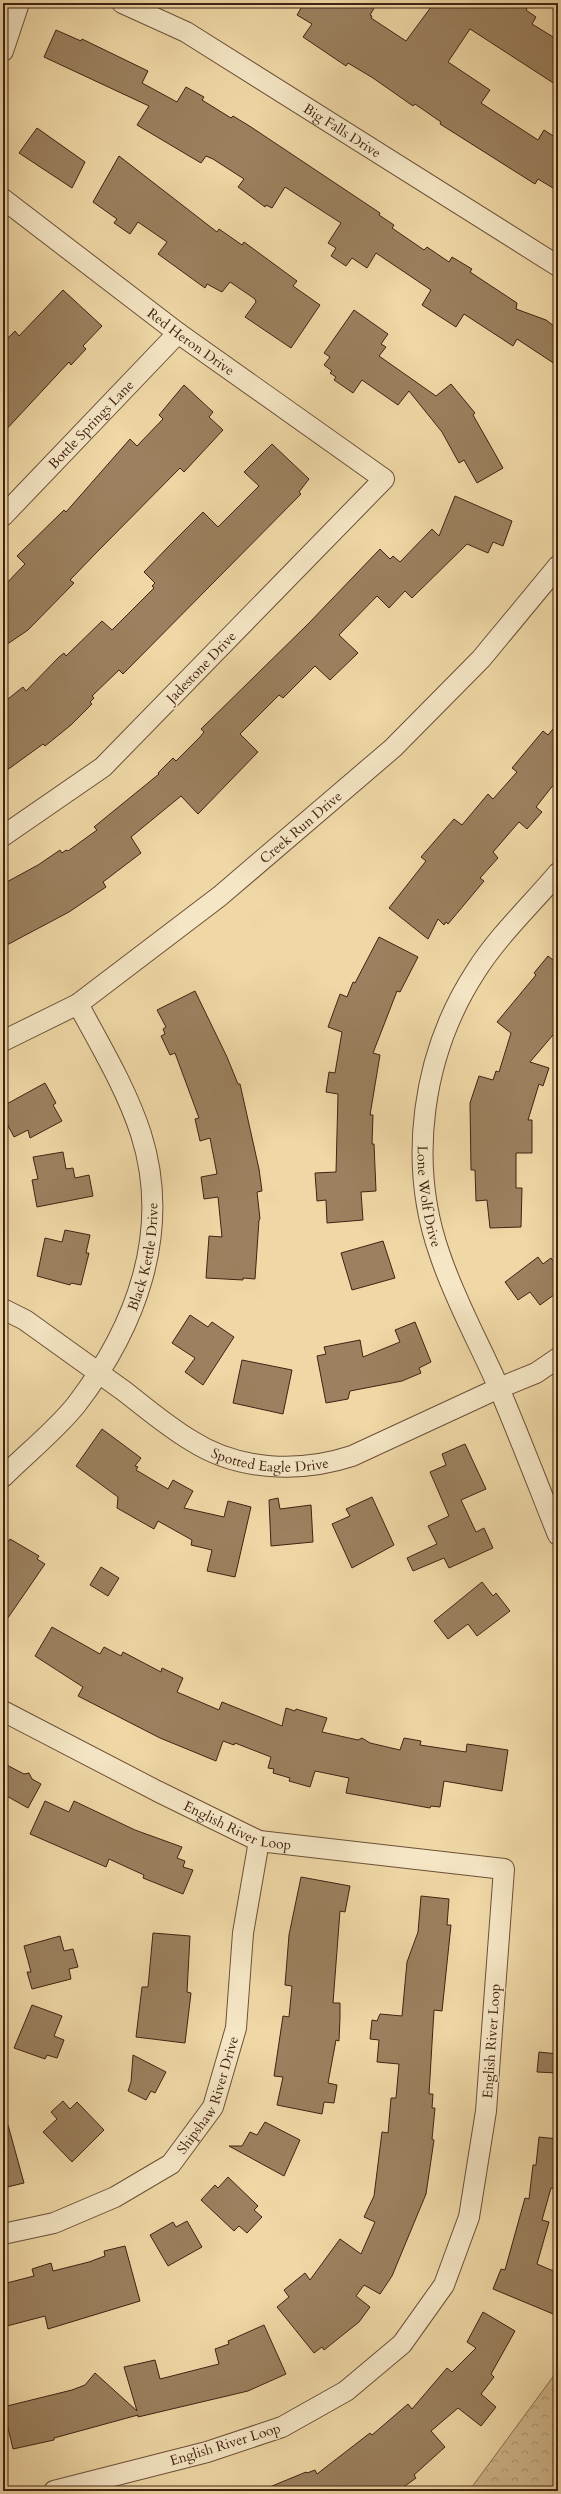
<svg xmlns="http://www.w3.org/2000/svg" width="561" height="2494" viewBox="0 0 561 2494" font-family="Cardo,serif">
  <defs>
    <pattern id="forest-crowns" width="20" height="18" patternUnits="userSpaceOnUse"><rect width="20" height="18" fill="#d1b98d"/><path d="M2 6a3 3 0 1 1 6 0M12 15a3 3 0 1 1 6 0" fill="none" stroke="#ab9672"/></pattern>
  </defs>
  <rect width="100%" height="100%" fill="#efd8a6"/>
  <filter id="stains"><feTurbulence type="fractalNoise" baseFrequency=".005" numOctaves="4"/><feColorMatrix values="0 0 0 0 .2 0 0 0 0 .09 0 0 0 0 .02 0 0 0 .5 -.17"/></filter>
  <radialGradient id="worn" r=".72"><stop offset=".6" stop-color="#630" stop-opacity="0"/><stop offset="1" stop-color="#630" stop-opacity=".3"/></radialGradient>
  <path fill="url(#forest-crowns)" stroke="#896e50" d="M558,2370V2491H469Z"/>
  <path fill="#9b815f" stroke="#412213" d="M304,3H377L370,15L372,16L371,18L406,41L434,3H530L526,10L536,17L532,24L558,40V86L470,29L448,62L490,90L481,103L538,140L544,130L558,139V191L538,179L535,184L440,124L441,122L415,104L413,106L373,78L348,63L346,66L303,37L312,24L297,15Z
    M56,30L81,41L82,39L148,71L142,83L177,102L186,87L204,97L202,100L231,118L233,116L251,127L380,213L379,215L394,225L392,228L424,250L427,247L449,262L452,257L472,269L470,272L517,303L516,309L546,320L558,329V366L517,339L513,346L464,314L456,327L422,305L431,290L376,253L367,268L352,258L346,266L331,256L336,248L328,243L341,223L285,187L272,208L266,205L265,207L238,187L244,179L213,159L206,156L201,163L137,125L149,106L44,57Z
    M37,128L85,162L72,188L19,153Z
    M119,156L217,232L219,229L242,245L244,242L297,281L293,286L320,305L291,348L245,317L256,302L255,299L230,282L222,292L207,284L205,288L158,254L167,242L138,222L130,234L114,223L117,219L93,202Z
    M63,290L102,326L83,346L86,349L71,365L69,362L3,433V343L15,331L19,336Z
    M354,310L388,334L381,344L386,347L379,356L436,396L451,384L475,413L473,415L503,468L477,483L464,460L459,463L442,432L409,391L398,405L362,380L353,393L334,380L336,377L330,373L332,371L324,365L330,357L324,353Z
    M184,385L213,412L209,417L223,430L184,472L180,468L98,551L70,580L74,583L28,630L3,647V587L25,564L17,556L64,510L66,512L130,439L137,446L163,419L159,415Z
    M272,444L309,479L299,492L301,494L123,674L119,670L92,696L94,698L90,702L92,704L71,725L45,746L43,744L3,773V703L23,687L26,691L59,657L64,653L66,656L102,621L112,630L154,588L152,586L155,583L144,572L169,546L203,512L218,527L259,486L244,472Z
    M455,496L512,521L503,546L493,542L488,553L467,544L412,598L405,591L389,608L377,596L339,635L358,653L330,680L315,666L283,698L279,695L240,734L258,752L198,814L181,796L131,837L141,853L103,882L106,887L69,912L3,947V884L38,865L60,850L62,853L66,850L68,851L97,830L94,827L159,774L158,773L173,758L176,761L200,737L204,732L201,729L308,624L380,549L390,559L393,556L400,562L432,529L439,536Z
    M558,723V779L536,807L542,812L527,829L519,822L493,852L498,858L480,878L484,881L448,924L446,922L444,925L438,919L428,939L389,908L426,861L421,857L454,819L462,825L488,794L493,799L517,772L512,768L543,731L548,735Z
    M379,937L418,957L400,992L397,991L373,1053L380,1055L370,1115H373L372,1144H374L376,1191L361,1192L363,1220L327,1223L326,1200L317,1201L315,1173L336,1172L338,1094L326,1092L329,1072L335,1073L342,1032L328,1027L340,994L347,997L353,982L355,983Z
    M548,956L558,964V1029L530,1062L549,1068L543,1086L539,1084L528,1120H532V1153H516V1188H522L521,1227L490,1228L487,1200L476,1201L475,1170H471L470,1103L479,1076L493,1080L496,1071L499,1072L511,1033L497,1022L536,975L534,973Z
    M195,991L227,1057L238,1084H240L259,1169L262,1191L257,1192L260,1219L259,1220L255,1279L243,1278V1280L206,1278L209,1236L222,1237L218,1197L204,1199L201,1177L217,1174L210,1138L200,1141L195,1119L199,1118L175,1053L170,1055L161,1036L165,1034L163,1029L166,1027L157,1010Z
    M45,1083L56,1103L53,1105L62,1121L30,1138L28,1130L14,1137L3,1116V1106Z
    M63,1152L66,1169L73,1168L75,1178L89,1175L93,1196L37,1207L32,1180L38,1179L33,1157Z
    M65,1230L90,1235L86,1253H89L81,1285L71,1283L70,1285L37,1276L45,1238L62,1242Z
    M383,1241L395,1278L352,1290L341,1253Z
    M538,1257L543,1264L551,1258L558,1268V1292L540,1305L530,1292L518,1300L505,1282Z
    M190,1315L208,1327L212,1322L234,1337L203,1385L185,1372L195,1358L172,1343Z
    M415,1322L431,1362L419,1368L421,1373L402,1381L350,1391L348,1399L326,1403L317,1356L326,1354L324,1347L360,1340L363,1357L400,1342L395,1330Z
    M242,1360L292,1370L283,1414L233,1403Z
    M102,1429L141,1458L135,1466L138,1467L136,1470L168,1489L173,1480L193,1491L184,1508L224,1517L228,1501L251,1507L235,1577L207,1571L212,1550L191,1545L192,1540L158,1521L154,1529L117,1508L118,1497L76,1466Z
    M465,1444L486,1489L461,1500L476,1532L484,1528L493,1548L449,1568L444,1558L413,1571L407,1558L437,1544L428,1526L449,1516L430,1472L446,1465L442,1454Z
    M372,1497L394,1545L352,1568L332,1524L350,1516L346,1509Z
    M278,1498L280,1509L311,1505L313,1542L271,1546L269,1500Z
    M10,1539L39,1556L37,1559L45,1564L3,1625V1549Z
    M101,1567L119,1578L108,1596L90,1585Z
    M482,1582L493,1596L496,1593L510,1611L477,1636L468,1624L448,1639L434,1621Z
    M52,1627L100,1654L104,1647L121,1656L123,1652L161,1672L162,1668L183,1678L177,1692L219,1710L222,1702L282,1726L286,1708L295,1711L296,1709L327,1718L322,1732L358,1740L362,1738L370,1743L400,1750L404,1738L421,1741L420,1745L466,1752L467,1744L508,1750L502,1791L444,1781L440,1807L431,1806L430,1808L346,1793L349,1778L315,1771L310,1787L289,1781L290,1778L273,1773L274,1769L268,1768L271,1757L235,1743L234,1745L223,1741L216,1761L160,1738L78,1696L83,1687L35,1656Z
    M3,1763L24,1774L29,1773L32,1779L41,1784L28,1808L3,1794Z
    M45,1801L69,1812L74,1801L135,1830L182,1847L177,1858L185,1861L183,1867L193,1870L183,1894L143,1878L144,1875L109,1859L106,1867L30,1834Z
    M301,1877L350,1886L345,1912L340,1911L333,2003H340V2017L339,2041L336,2040L328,2083L337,2085L334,2103L324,2102L322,2114L277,2105L283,2077L274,2076L283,2016L289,2017L292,1986L285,1985L289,1935Z
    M421,1896L449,1899L447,1925H451L442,2011L434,2010L429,2094H433L432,2108H435L432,2139L434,2140L426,2194L392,2276L380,2294L364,2285L356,2296L370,2307L359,2322L324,2350L322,2347L314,2353L277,2307L289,2297L284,2290L305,2273L310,2280L340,2239L361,2254L375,2222L364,2217L374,2196L382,2132L388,2133L391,2098H396L399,2064L377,2062L379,2040L370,2039L372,2020L377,2021L380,2014L402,2016L407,1962L418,1932Z
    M153,1933L190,1936L187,1992L191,1993L185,2043L136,2037L142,1987H148Z
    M60,1936L64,1951L73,1949L78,1967L69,1969L71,1979L32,1989L27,1972H31L24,1946Z
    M32,2005L62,2016L54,2036L64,2040L57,2058L47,2055L45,2059L14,2048Z
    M539,2052L558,2054V2073L537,2072Z
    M133,2055L166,2072L155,2093L151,2091L146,2100L128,2091L131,2082Z
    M63,2101L70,2109L77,2102L104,2130L72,2162L43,2132L57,2119L51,2112Z
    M265,2122L300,2140L284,2176L229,2146H242L250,2132L257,2135Z
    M3,2125H8L24,2183L3,2188Z
    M539,2137L558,2139V2189L551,2188L542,2220L549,2222L537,2264L558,2273V2316L493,2289L501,2269L505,2270L525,2198L529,2199L533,2165H536Z
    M228,2177L258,2206L254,2210L262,2217L247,2233L239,2226L234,2231L201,2200L215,2185L218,2188Z
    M187,2221L202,2247L168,2266L150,2235L173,2222L176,2227Z
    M125,2246L140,2301L48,2329L45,2316L3,2327V2284L34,2276L32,2269L51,2263L53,2271L89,2262L105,2256L104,2251Z
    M483,2312L515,2331L491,2374L494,2377L481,2394L496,2407L481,2426L458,2408L431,2431L445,2447L414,2475L416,2478L398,2491H260L306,2472L307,2473L315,2470L317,2474L370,2433L372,2435L408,2404L412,2409L447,2368L452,2372L476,2348L467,2342Z
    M264,2325L286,2374L248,2391L138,2417V2415L54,2438V2440L13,2449L3,2407L72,2390L85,2385L95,2373L137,2411L124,2367L155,2360L160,2379L219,2364L215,2349L229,2344L228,2341Z"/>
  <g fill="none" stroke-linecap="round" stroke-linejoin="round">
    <g stroke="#6c5038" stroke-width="22">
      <g id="minor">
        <path id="s1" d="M122,3L186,32L558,266"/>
        <path d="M3,51L19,3"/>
        <path id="s2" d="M3,199L178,333L384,479L103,767L3,836"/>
        <path id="s3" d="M3,516L178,333"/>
        <path id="s4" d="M558,873C531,905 498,936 476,971C422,1054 407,1162 440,1255C455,1300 479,1343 498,1386C519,1435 538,1485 558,1535"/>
        <path id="s5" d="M3,1041L78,1004L220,896L393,748L481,659L558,566"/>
        <path id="s6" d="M3,1309L25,1320C58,1344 91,1367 124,1391C146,1408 168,1427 192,1441C239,1471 300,1473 352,1456L499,1388L536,1373L558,1358"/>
        <path id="s7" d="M3,1477C26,1454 56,1430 76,1405C136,1327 172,1232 141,1134C126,1088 101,1047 78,1004"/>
        <path id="s8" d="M3,1711L157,1791L259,1841L504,1869L486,2111L469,2217L444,2285L402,2344L346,2391L282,2427L207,2452L54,2491"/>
        <path id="s9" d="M3,2234L54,2223L115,2197L171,2164L213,2107L236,2028L243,1933L259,1841"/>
      </g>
    </g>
    <use href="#minor" stroke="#f5e6c5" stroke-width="20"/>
  </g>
  <g text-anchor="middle" stroke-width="3" stroke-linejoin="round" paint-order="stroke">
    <g font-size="14" fill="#412213" stroke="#f5e6c5">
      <text dy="5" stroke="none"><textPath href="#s1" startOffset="255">Big Falls Drive</textPath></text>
      <text dy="5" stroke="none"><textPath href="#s2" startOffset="236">Red Heron Drive</textPath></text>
      <text dy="5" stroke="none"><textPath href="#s3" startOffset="127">Bottle Springs Lane</textPath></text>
      <text transform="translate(201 667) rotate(-46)" y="5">Jadestone Drive</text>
      <text dy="5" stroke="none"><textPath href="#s5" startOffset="368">Creek Run Drive</textPath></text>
      <text dy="5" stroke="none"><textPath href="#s4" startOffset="364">Lone Wolf Drive</textPath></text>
      <text dy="5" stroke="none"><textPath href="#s7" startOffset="268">Black Kettle Drive</textPath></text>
      <text dy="5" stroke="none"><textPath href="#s6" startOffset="313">Spotted Eagle Drive</textPath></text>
      <text dy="5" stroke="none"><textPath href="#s8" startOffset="262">English River Loop</textPath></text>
      <text transform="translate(491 2041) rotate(-86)" y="5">English River Loop</text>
      <text dy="5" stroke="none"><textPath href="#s9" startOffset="263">Shipshaw River Drive</textPath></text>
      <text transform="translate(225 2444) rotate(-17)" y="5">English River Loop</text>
    </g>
  </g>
  <rect width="561" height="2494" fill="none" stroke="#efd8a6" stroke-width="16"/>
  <rect x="4" y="4" width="553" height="2486" fill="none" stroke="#412213" stroke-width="2"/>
  <rect x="8" y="8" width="545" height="2478" fill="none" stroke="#412213"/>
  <rect width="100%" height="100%" filter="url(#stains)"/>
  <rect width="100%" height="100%" fill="url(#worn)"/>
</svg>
